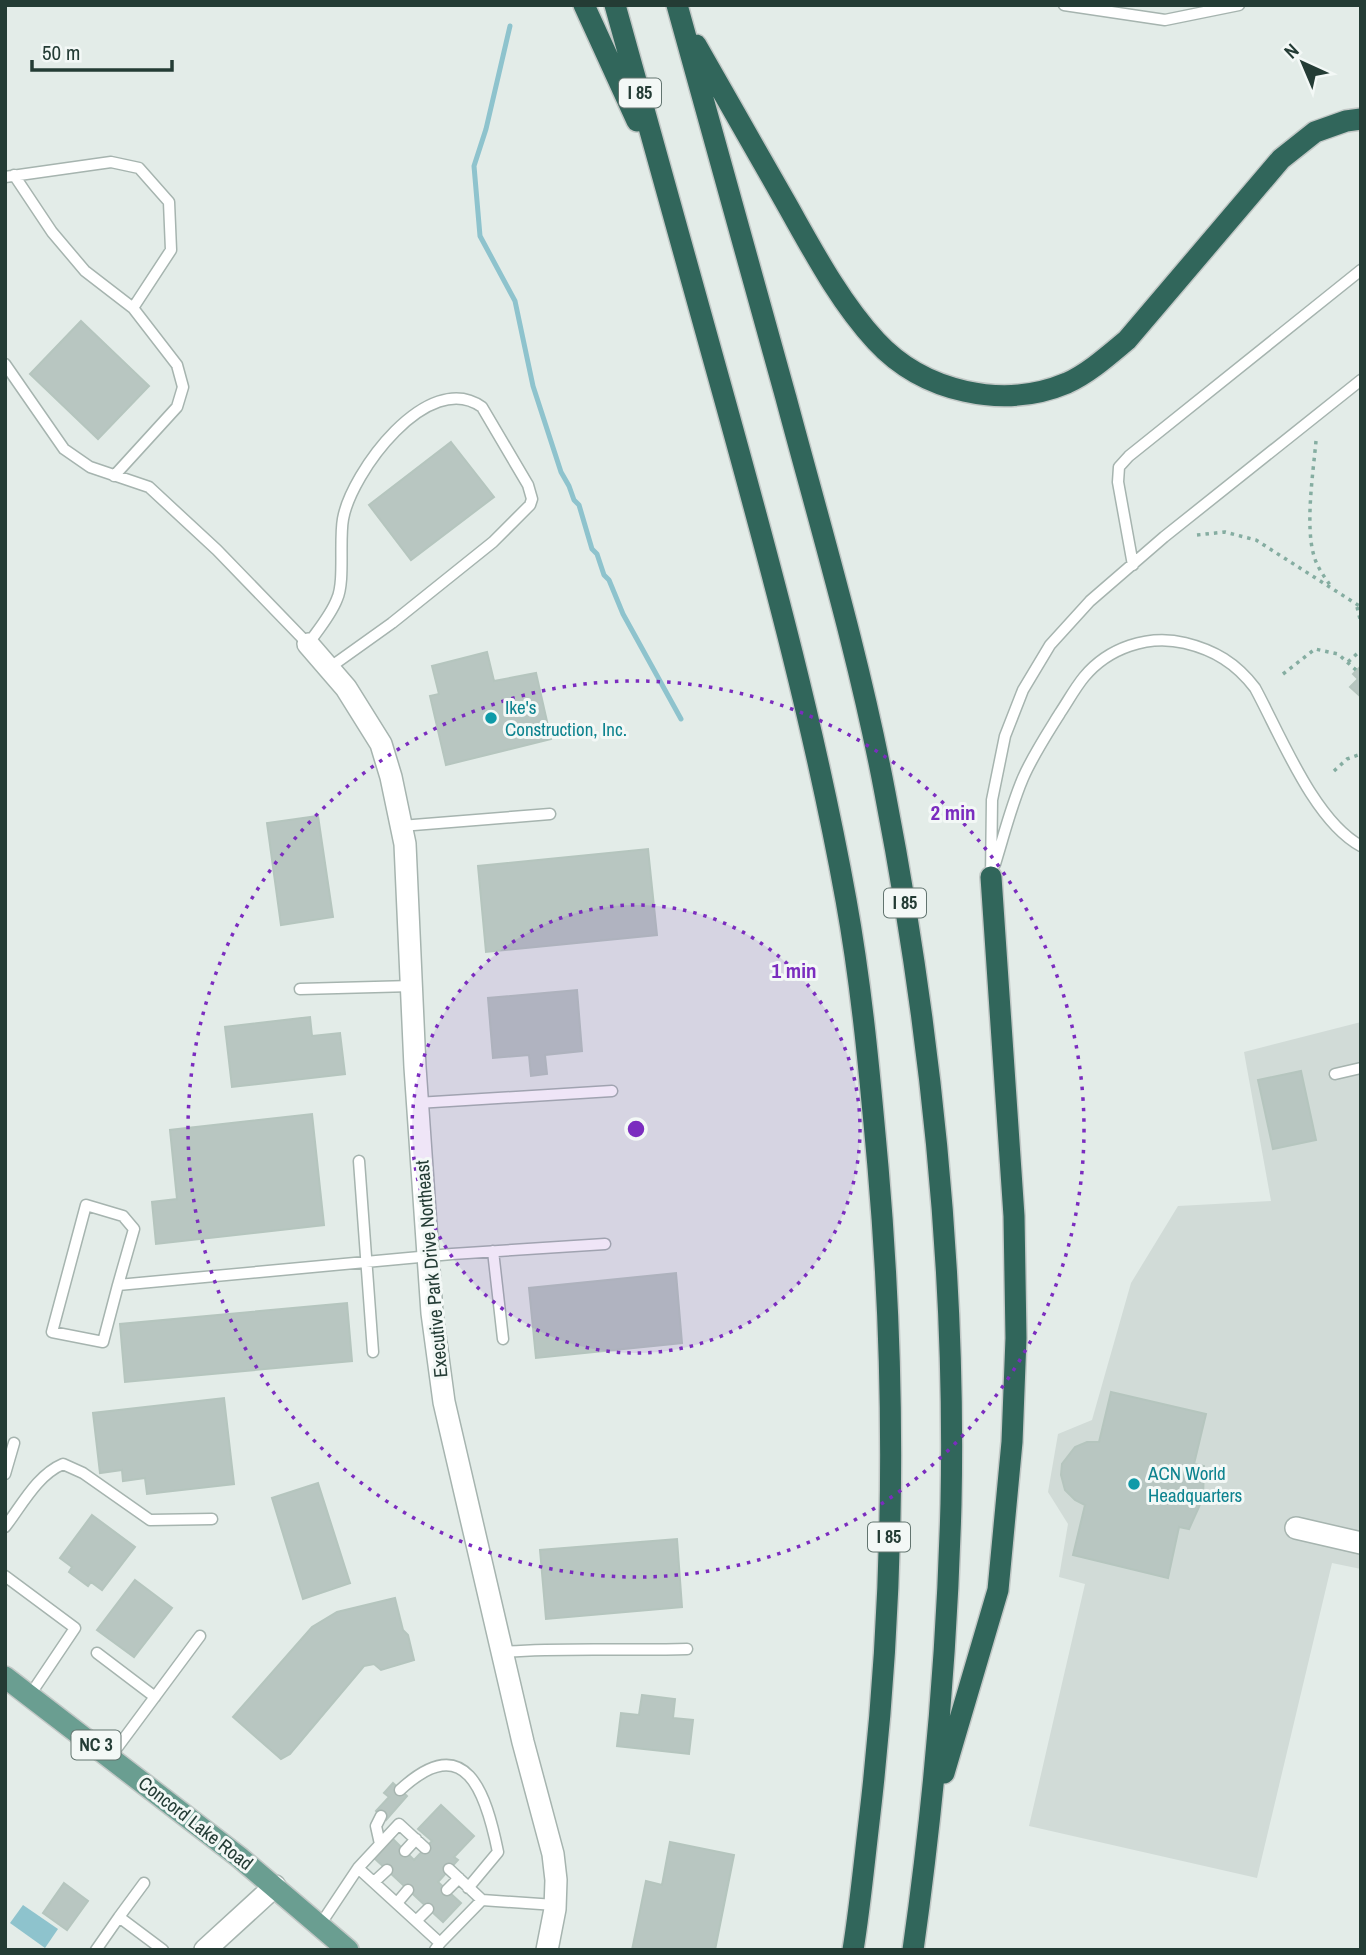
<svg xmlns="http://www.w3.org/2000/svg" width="1366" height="1955" viewBox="0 0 1366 1955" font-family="'Archivo Narrow',sans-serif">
  <rect width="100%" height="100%" fill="#e3ece8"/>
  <path fill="#d1dbd7" d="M1361,1022V1569L1332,1563L1257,1878L1029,1826L1085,1584L1059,1577L1068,1524L1048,1492L1058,1434L1092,1420L1131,1283L1178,1206L1271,1201L1244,1052Z"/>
  <path fill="#8ec3cd" d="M23,1905L58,1929L45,1948L10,1923Z"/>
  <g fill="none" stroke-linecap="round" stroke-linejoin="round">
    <path stroke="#8ec3cd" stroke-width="5" d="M510,26L486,129L474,166L480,236L515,301L533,386L561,472L569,486L574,500L579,505L592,549L597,554L604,575L609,580L623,614L681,719"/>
  </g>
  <path fill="#b8c6c1" stroke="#b5c5be" stroke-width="2" d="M81,321L149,386L98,439L30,374Z
    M451,442L494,497L411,560L369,505Z
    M487,652L494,681L536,673L551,739L446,765L430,696L439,694L432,666Z
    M1361,666V697L1350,687L1358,679L1353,674Z
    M318,816L333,917L281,925L267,823Z
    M648,849L657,935L486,952L478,866Z
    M577,990L582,1051L545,1055L547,1074L531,1076L529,1055L493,1058L488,998Z
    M310,1017L312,1036L340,1033L345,1074L232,1087L225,1027Z
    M1301,1071L1316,1140L1273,1149L1258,1080Z
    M312,1114L324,1225L156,1244L152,1202L177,1199L170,1130Z
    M676,1273L682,1343L536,1358L529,1288Z
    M347,1303L352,1361L125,1382L120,1324Z
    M1111,1392L1206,1414L1194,1464L1204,1466L1203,1498L1189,1529L1179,1527L1168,1578L1073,1555L1085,1505L1075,1500L1065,1490L1061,1475L1062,1464L1075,1447L1087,1442H1099Z
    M224,1398L234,1484L147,1494L145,1478L123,1481L122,1470L100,1473L93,1413Z
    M318,1483L350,1583L303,1599L272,1498Z
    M92,1515L135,1547L102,1590L91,1582L88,1586L69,1572L72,1567L60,1558Z
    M677,1539L682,1607L546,1619L540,1550Z
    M135,1580L172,1608L134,1657L97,1630Z
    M395,1598L403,1630L408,1635L414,1660L381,1670L374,1664L364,1666L290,1754L281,1759L233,1717L312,1627L337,1612Z
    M642,1695L675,1699L673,1718L693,1720L689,1754L617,1746L621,1713L639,1715Z
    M393,1783L407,1796L386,1820L376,1811L389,1797L384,1793Z
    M441,1805L474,1836L454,1857L458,1860L438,1882L461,1903L443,1922L374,1858L392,1838L414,1860L432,1841L418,1829Z
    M670,1842L734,1855L715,1950H632L646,1881L662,1885Z
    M64,1883L88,1901L67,1930L43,1913Z"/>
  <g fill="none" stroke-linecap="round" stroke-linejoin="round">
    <g stroke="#a6b4af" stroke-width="13">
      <path id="service" d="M1064,5L1165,20L1239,5
        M14,175L52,232L85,271L133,308
        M5,177L111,162L139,168L169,202L171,250L133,308L177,365L183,387L177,407L114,476
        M5,364L64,449L90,467L149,487L217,550L308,644C318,630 331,615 337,599C345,582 339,540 343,519C351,473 428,368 482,407L528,485L532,499L530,505L493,542L392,623L329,668
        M1133,565L1118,482L1119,467L1129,456L1361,270
        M401,826L550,814
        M995,864C1004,835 1011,806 1023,778C1033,755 1047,734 1060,713C1068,701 1075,688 1084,677C1108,648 1148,634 1185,643C1214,650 1236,663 1255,688C1280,734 1314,821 1361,846
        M991,877L992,800L1005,736L1023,690L1050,645L1090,601L1164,537L1361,380
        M300,989L412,986
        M1335,1074L1361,1068
        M417,1103L612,1091
        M359,1161L373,1352
        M493,1251L503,1339
        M118,1285L134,1229L123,1216L86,1205L52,1332L103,1342L118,1285L452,1254L605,1244
        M5,1474L14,1443
        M5,1527C22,1505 37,1475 63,1464L83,1473L150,1520L212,1519
        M5,1576L75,1628L30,1695
        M502,1652C564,1647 625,1651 687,1649
        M97,1653L155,1697
        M111,1756L200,1636
        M400,1790C466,1729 486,1793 498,1852L468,1888
        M380,1844L376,1826L381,1816
        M405,1851L416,1839
        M358,1868L399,1824L425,1848
        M449,1869L482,1900
        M374,1882L387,1870
        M144,1883L119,1917L163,1950
        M447,1890L459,1878
        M397,1903L408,1890
        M416,1921L428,1909
        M320,1925L358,1868L440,1943L435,1950
        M440,1943L482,1900L555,1905
        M96,1950L119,1917"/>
    </g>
    <g stroke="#a6b4af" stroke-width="24">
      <path id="minor" d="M308,644L346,688L381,744L391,777L405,844L415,1067L432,1313L444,1402L523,1742L553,1854L556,1880L555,1909L547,1950
        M1296,1528L1361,1543
        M205,1950L275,1886"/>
    </g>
    <g stroke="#c2c8c6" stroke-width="24">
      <path id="primary" d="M5,1677L239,1857L348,1950"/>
    </g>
    <g stroke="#c2c8c6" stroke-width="24">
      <path id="motorway" d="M584,5L637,121
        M615,5C652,139 690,273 727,408C772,571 816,734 846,900C862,988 870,1078 878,1167C897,1385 895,1604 869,1822C864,1864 860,1907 853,1950
        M677,5C714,136 750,267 786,398C821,529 860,660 885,793C930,1026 956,1266 951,1504C947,1654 934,1802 913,1950
        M696,45C726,98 756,150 786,203C812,249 839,301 876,341C923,392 1003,410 1067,383C1089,373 1109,355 1127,340L1281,159L1315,132L1346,121L1361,119
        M944,1773L998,1590L1012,1442L1016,1338L1014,1216L991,877"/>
    </g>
    <path stroke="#85ada1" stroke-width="3.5" stroke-dasharray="3.5 5" stroke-linecap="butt" d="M1316,441C1313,474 1305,526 1314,556C1317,567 1324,576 1330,585
      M1197,535L1225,532L1256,540L1361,607
      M1357,607L1361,623
      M1348,662L1361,650
      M1283,674L1315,649L1338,654L1356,670
      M1334,771L1347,759L1361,754"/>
    <use href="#service" stroke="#fff" stroke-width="10"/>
    <use href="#minor" stroke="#fff" stroke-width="21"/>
    <use href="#primary" stroke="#6a9e91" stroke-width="21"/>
    <use href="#motorway" stroke="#31665b" stroke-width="21"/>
  </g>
  <circle cx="636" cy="1129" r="224" fill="#7b2cbf" fill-opacity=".12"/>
  <g fill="none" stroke="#7b2cbf" stroke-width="3.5" stroke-dasharray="3.5 7">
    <circle cx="636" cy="1129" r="224"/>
    <circle cx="636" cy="1129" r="448"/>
  </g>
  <g fill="#0f9aa8" stroke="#f3f8f6" stroke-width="2.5">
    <circle cx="491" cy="718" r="7"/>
    <circle cx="1134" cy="1484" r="7"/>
  </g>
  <g text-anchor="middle" stroke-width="6" stroke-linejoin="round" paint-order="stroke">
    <g fill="#f3f8f6" stroke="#62746f" stroke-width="2">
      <rect x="619" y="78.5" width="42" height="29" rx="5"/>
      <rect x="884" y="888.5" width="42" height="29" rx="5"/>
      <rect x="868" y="1522.5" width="42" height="29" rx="5"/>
      <rect x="71.5" y="1730.5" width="49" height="29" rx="5"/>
    </g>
    <g font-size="18" font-weight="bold" fill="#243c35">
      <text x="640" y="99">I 85</text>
      <text x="905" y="909">I 85</text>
      <text x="889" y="1543">I 85</text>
      <text x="96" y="1751">NC 3</text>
    </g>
    <g font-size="19" fill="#0d838f" stroke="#f3f8f6" text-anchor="start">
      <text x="505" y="714">Ike's<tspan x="505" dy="22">Construction, Inc.</tspan></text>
      <text x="1148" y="1480">ACN World<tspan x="1148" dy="22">Headquarters</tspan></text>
    </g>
    <g font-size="19" fill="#243c35" stroke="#f3f8f6">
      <text transform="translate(431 1269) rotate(-95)" y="7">Executive Park Drive Northeast</text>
      <text transform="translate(196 1823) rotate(38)" y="7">Concord Lake Road</text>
    </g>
  </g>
  <circle cx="636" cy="1129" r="10" fill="#7b2cbf" stroke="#f3f8f6" stroke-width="3.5"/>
  <g font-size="21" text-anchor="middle" font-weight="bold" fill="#7b2cbf" stroke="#f3f8f6" stroke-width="6" stroke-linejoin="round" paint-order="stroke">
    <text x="953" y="820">2 min</text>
    <text x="794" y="978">1 min</text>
  </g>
  <rect width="1366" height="1955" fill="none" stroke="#243c35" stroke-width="14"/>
  <g transform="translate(1303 63) rotate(316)" stroke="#f3f8f6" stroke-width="5" paint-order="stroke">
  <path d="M0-5L12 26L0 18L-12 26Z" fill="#243c35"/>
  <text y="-10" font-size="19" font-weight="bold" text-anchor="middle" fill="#243c35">N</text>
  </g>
  <path d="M32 60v10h140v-10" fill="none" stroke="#243c35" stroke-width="3.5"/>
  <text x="42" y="60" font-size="21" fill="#243c35" stroke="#f3f8f6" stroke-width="5" paint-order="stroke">50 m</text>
</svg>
